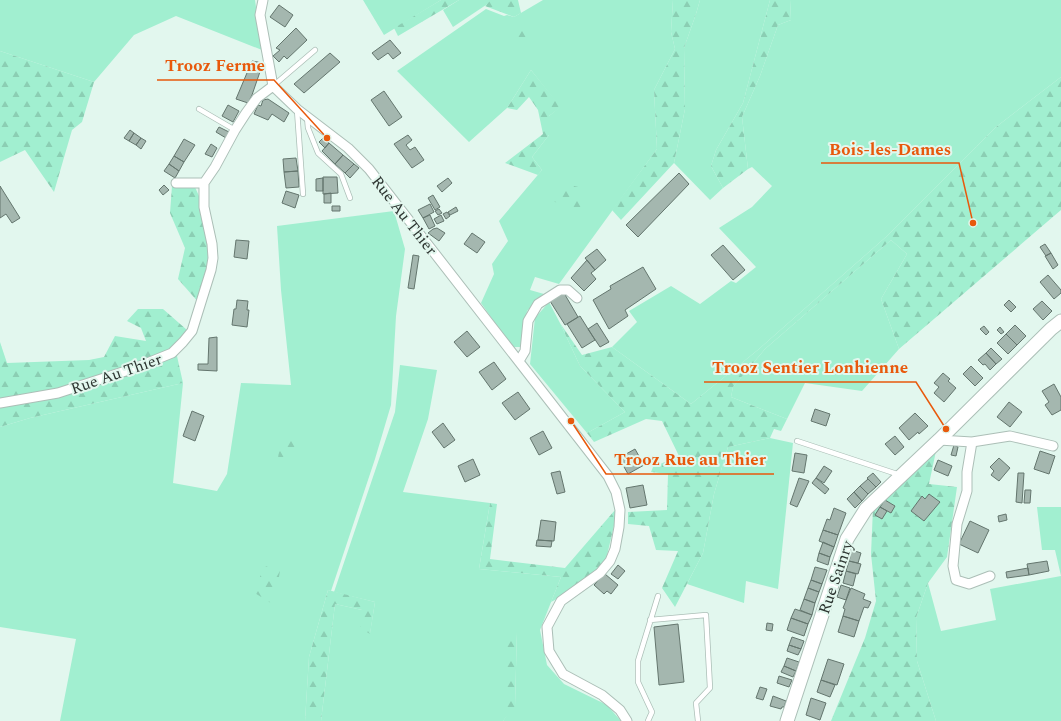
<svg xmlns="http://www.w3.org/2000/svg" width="1061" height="721" viewBox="0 0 1061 721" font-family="Spectral,serif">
  <defs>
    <pattern id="forest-firs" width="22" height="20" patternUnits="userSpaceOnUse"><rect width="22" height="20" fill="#a1efd0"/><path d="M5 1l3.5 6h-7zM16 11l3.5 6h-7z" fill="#8bceb3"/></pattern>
  </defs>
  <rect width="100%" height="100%" fill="#e2f7ee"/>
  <path fill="#a1efd0" d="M0,0H255L262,50L176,16L134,35L94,82L0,51Z
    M363,0H441L384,35Z
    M459,0H491L492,1L453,27L443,10Z
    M543,0H673L671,32L675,49L654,90L657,149L559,284L535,277L530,290L544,294L527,311L522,347H512L481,303L494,274L492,264L508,241L499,221L542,170L532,157L549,135V116L560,107L531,70L507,108L469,142L397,71L486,9L504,16L507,15L514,17Z
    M700,0H770L743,103L716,150L711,166L723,188L710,200L674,163L685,109L684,48L696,14Z
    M790,0H1061V77L996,127L887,236L759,349L691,404L612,347L637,322L629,311L671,286L700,304L731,281L736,283L756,267L719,228L752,207L772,186L752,167L748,169L742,117L760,76L778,25L791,20Z
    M394,211L405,249L396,316L391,405L375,459L331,591L328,590L309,657L305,721H60L76,639L0,627V427L30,418L183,383L173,483L217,491L227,474L241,383L291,385L281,290L277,226Z
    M891,240L907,254L881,299L899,349L862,391L805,383L787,419L731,397L733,387L765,349Z
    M549,302L560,323L580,366L625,412L587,433L530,364L535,318Z
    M400,365L437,370L428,419L403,492L490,503L479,569L561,577L540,630L547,665L564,684L607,705L621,721H515V706L517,630L507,716L503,721H321L335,604L362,610L370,633L375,602L334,592L395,412Z
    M770,438L793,443L778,589L746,581L744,603L687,584L703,553L714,494L728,447Z
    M1037,507H1061V721H936L917,661L916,618L928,583L941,631L996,620L990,589L1061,576L1055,550H1042Z"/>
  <path fill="url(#forest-firs)" d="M441,0H459L398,36L394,28Z
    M491,0H518L521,13L514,17L485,6Z
    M673,0H700L696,14L684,48L685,109L674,163L621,220L612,210L657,149L654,90L675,49L671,32Z
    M770,0H790L791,20L778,25L760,76L742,117L748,169L723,188L711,166L716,150L743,103Z
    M525,26L531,38L523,46L510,40L507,33Z
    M0,51L94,82L82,122L72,130L54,192L25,150L0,162Z
    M531,70L561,107L549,116V135L532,157L542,170L538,175L505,163L543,134L538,110L529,97L517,110L507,108Z
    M1061,77V210L899,349L881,299L907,254L891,240L765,349L733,387L731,397L787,419L781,431L774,429L770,438L728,447L714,494L703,553L675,607L662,588L678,551L656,550L649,526L628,524V512L667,510L668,474L651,472L653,467L679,456L662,421L646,419L594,442L587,433L625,412L580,366L560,323L582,355L612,347L691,404L759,349L887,236L996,127Z
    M563,183L586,189L579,212L548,199Z
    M172,186L176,188L195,187L213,228V261L199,303L178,279L185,248L170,213Z
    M138,309H163L187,330L177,356L183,383L30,418L0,427V342L7,363L89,360L104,357L115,336L146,341L141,328L127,321Z
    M281,438L295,442L294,461L278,458Z
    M936,451L929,484L957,487L947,557L928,583L916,618L917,661L936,721H831L865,638L876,601L871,554L873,508Z
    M490,503L497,504L490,559L565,568L615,510L616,517L605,564L570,592L551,602L561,577L479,569Z
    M265,566L280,571L274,605L253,592Z
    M328,590L375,602L370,634L360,628L362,610L335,604L321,721H305L309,657Z
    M504,630H517L515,706V721H503L507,715Z"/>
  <path fill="#a4b7af" stroke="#64766e" d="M279,5L293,15L285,27L270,17Z
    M296,28L307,40L287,59L284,56L279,62L273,56L280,50L276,48Z
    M390,40L401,53L393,59L388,53L378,60L372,53Z
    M330,53L340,62L304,93L294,84Z
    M252,61L263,63L252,95L248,103L236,99Z
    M384,91L402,117L389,126L371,100Z
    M268,99L289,113L284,122L272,114L268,120L254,114L258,105L261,106L263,100Z
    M228,105L239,111L233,122L222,116Z
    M219,127L229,132L226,138L216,132Z
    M130,130L134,133L129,141L124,138Z
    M134,133L141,138L136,145L129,141Z
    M408,135L412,140L406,145L410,150L415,147L424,160L412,168L394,144Z
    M141,138L146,141L141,149L136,145Z
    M323,138L329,143L325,148L319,142Z
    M184,139L195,145L184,162L174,156Z
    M329,143L343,155L335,164L322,151Z
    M211,144L217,148L212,157L205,154Z
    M343,155L354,164L345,173L335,164Z
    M174,156L184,162L179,171L169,164Z
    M296,158L298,171L284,172L283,159Z
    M169,164L179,171L175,178L164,171Z
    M354,164L359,168L350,178L345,173Z
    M298,171L299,187L286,188L284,172Z
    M679,173L689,184L638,237L626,225Z
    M323,177H337L338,193L323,194Z
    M323,178V191H316V179Z
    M448,178L452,183L442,192L437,186Z
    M164,185L169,190L163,195L159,190Z
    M0,186L20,218L12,223L6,214L0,218Z
    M286,191L299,195L295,208L282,203Z
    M331,193V203H324V194Z
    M433,195L440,207L435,210L428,198Z
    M430,204L434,212L423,218L418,210Z
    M332,206H340V211H332Z
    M456,207L458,211L450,215L448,212Z
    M439,209L442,213L438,215L435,211Z
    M447,212L450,216L446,219L443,214Z
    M430,215L435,226L429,229L423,218Z
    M441,215L444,221L437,224L434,219Z
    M437,228L445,233L439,241L428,233L433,229Z
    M472,233L485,242L477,253L464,244Z
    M236,240L249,241L247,259L234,257Z
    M1045,244L1051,253L1046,256L1040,247Z
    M723,245L745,270L733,280L711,255Z
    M597,249L606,260L595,270L585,258Z
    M1051,253L1058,265L1053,269L1045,256Z
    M413,255L419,256L414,289L408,288Z
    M587,260L595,270L591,273L596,279L584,291L571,278Z
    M643,267L656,289L625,310L628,316L609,329L593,300L611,289L610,286Z
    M1048,275L1061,290V293L1054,299L1040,282Z
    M564,293L578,317L565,325L550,301Z
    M237,300L248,301L247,310H249L247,327L232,325L234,309H236Z
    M1009,300L1016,307L1011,312L1004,305Z
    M1042,301L1052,311L1043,320L1033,309Z
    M580,316L595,340L582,348L567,324Z
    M597,323L609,342L600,347L588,329Z
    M1015,325L1026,336L1017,345L1006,334Z
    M984,326L989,332L986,335L980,329Z
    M1000,327L1004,332L1001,334L997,330Z
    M467,331L480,347L467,357L454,342Z
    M1006,334L1017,345L1008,354L997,343Z
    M217,337V371L198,370V364H208L209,338Z
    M991,348L1002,359L996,364L986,353Z
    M986,353L996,364L990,370L985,364L983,365L978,360Z
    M494,362L506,379L492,390L479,372Z
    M971,366L983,378L975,386L963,374Z
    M943,373L950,379L948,381L956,388L944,402L934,393L939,387L934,383Z
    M1054,384L1061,397V410L1052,415L1045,405L1049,402L1042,391Z
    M518,392L530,409L515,420L502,403Z
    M1009,402L1022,412L1010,427L997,417Z
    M815,409L830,414L826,426L811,421Z
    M192,411L204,416L195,441L183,436Z
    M915,413L928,426L919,434L918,432L909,440L899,428Z
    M443,423L455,440L444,448L432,432Z
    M543,431L552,448L539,455L530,438Z
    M895,436L904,447L895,455L885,444Z
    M954,445L958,447L956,456L951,455Z
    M635,449L644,465L628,474L619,458Z
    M1040,451L1055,456L1049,474L1034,469Z
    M795,453L807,455L804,473L792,471Z
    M999,458L1010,468L999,481L991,475L994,471L990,467Z
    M473,459L480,475L465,482L458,466Z
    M938,460L952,466L948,476L934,470Z
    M824,466L832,471L824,483L816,478Z
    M560,471L565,492L557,494L551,473Z
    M873,473L881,482L876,487L867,478Z
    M1018,473H1024L1022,503L1016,502Z
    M799,478L809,481L797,507L790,504Z
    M816,478L829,489L825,494L812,483Z
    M868,479L876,487L868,494L860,486Z
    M643,485L647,505L630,508L626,488Z
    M860,486L868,494L862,501L854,492Z
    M1025,490H1031L1030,503H1024Z
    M854,492L862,501L855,508L847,499Z
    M929,494L940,502L924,521L911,511L922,496L925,499Z
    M885,500L895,506L891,513L880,507Z
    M880,507L887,511L882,519L875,515Z
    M834,508L846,513L838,535L823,530L827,519L830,520Z
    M1006,514L1007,520L999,522L998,516Z
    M541,520L556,522L554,541L538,540Z
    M970,521L989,530L978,553L959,544Z
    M823,530L838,535L834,547L819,541Z
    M537,540L552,541L551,547L536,546Z
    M823,542L834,547L830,557L819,553Z
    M852,550L861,553L858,563L849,561Z
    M819,553L830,557L828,565L817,561Z
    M849,561L861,564L858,574L846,571Z
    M1047,561L1049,571L1029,575L1027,564Z
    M618,565L625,571L618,579L611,574Z
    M815,567L827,570L822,584L811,580Z
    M1028,568L1029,575L1007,578L1006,572Z
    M846,571L856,574L853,586L843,583Z
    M605,574L618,585L611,594L607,591L604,594L594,585Z
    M811,580L822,584L819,592L808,588Z
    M841,585L850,588L846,600L837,597Z
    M808,588L819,592L815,603L804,599Z
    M851,588L865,594L863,599L871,602L868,608L864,607L859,621L843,616L845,609L843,608Z
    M804,599L815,603L812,615L800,610Z
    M795,609L812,615L808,624L791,618Z
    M843,616L859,621L854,637L838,632Z
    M791,618L808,624L804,636L787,630Z
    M767,623L773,624L772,631L766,630Z
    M678,624L684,682L659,685L654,627Z
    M792,637L804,641L801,649L789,645Z
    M789,645L801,649L798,655L787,651Z
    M787,658L799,662L796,671L784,666Z
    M828,659L844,664L837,685L821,680Z
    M784,666L796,671L793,677L781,672Z
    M779,676L792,680L789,687L777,683Z
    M821,680L835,685L830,697L817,692Z
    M760,687L767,689L763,700L756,698Z
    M773,696L786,701L784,707H782L781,709L770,706Z
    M811,698L826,703L820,720L806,715Z"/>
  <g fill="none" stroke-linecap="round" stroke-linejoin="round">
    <g stroke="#acbfb7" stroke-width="6">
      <path id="lane" d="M273,86L315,50
        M199,109L235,130
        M297,110L303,194
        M307,117L308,128L318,153L341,174L350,198
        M797,441L900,475
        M650,620L706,615L710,688L696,703L698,721
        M648,721L652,712L638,682V661L658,596"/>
    </g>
    <g stroke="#acbfb7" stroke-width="11">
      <path id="street" d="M263,0L260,15L273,86L297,109L348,148L369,169L608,476L616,492L620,510L619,527L615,549L610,561L600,573L561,601L547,627L549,651L563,674L602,695L620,710L627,721
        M176,183H204
        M519,361L525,351L528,321L538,304L560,290H568L577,298
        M0,403L58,393L135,368L172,353L183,342L192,331L211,270L213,258L212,244L204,207V183L215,167L235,130L246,113L257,98L273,86
        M939,440L972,442L1010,436L1053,446
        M972,442L967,472V491L957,524L953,566L956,580L969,584L990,576"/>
    </g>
    <g stroke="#acbfb7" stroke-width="15">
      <path id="secondary" d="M787,721L847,539L866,509L939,440L1051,329L1061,321"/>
    </g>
    <use href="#lane" stroke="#fff" stroke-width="4.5"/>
    <use href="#street" stroke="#fff" stroke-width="9"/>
    <use href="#secondary" stroke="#fff" stroke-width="13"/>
  </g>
  <g text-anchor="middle" stroke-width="4" stroke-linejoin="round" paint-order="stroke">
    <g font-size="16" fill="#2d3531" stroke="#e2f7ee">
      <text transform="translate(405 215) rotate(52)" y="6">Rue Au Thier</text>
      <text transform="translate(116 373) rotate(-19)" y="6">Rue Au Thier</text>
      <text transform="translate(835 577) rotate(-71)" y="6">Rue Sainry</text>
    </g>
  </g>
  <path fill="none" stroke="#e8590c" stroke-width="1.5" d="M327 138L274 80H157M973 223L959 163H821M946 429L916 382H704M571 421L606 474H774"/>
  <g fill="#e8590c" stroke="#e2f7ee" stroke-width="1.5">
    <circle cx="327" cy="138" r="4"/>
    <circle cx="973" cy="223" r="4"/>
    <circle cx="946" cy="429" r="4"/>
    <circle cx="571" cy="421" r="4"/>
  </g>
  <g font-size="17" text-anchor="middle" font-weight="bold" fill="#e8590c" stroke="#e2f7ee" stroke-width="4" stroke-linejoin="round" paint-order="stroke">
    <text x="215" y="71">Trooz Ferme</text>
    <text x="890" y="155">Bois-les-Dames</text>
    <text x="810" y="373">Trooz Sentier Lonhienne</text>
    <text x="690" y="465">Trooz Rue au Thier</text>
  </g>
</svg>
